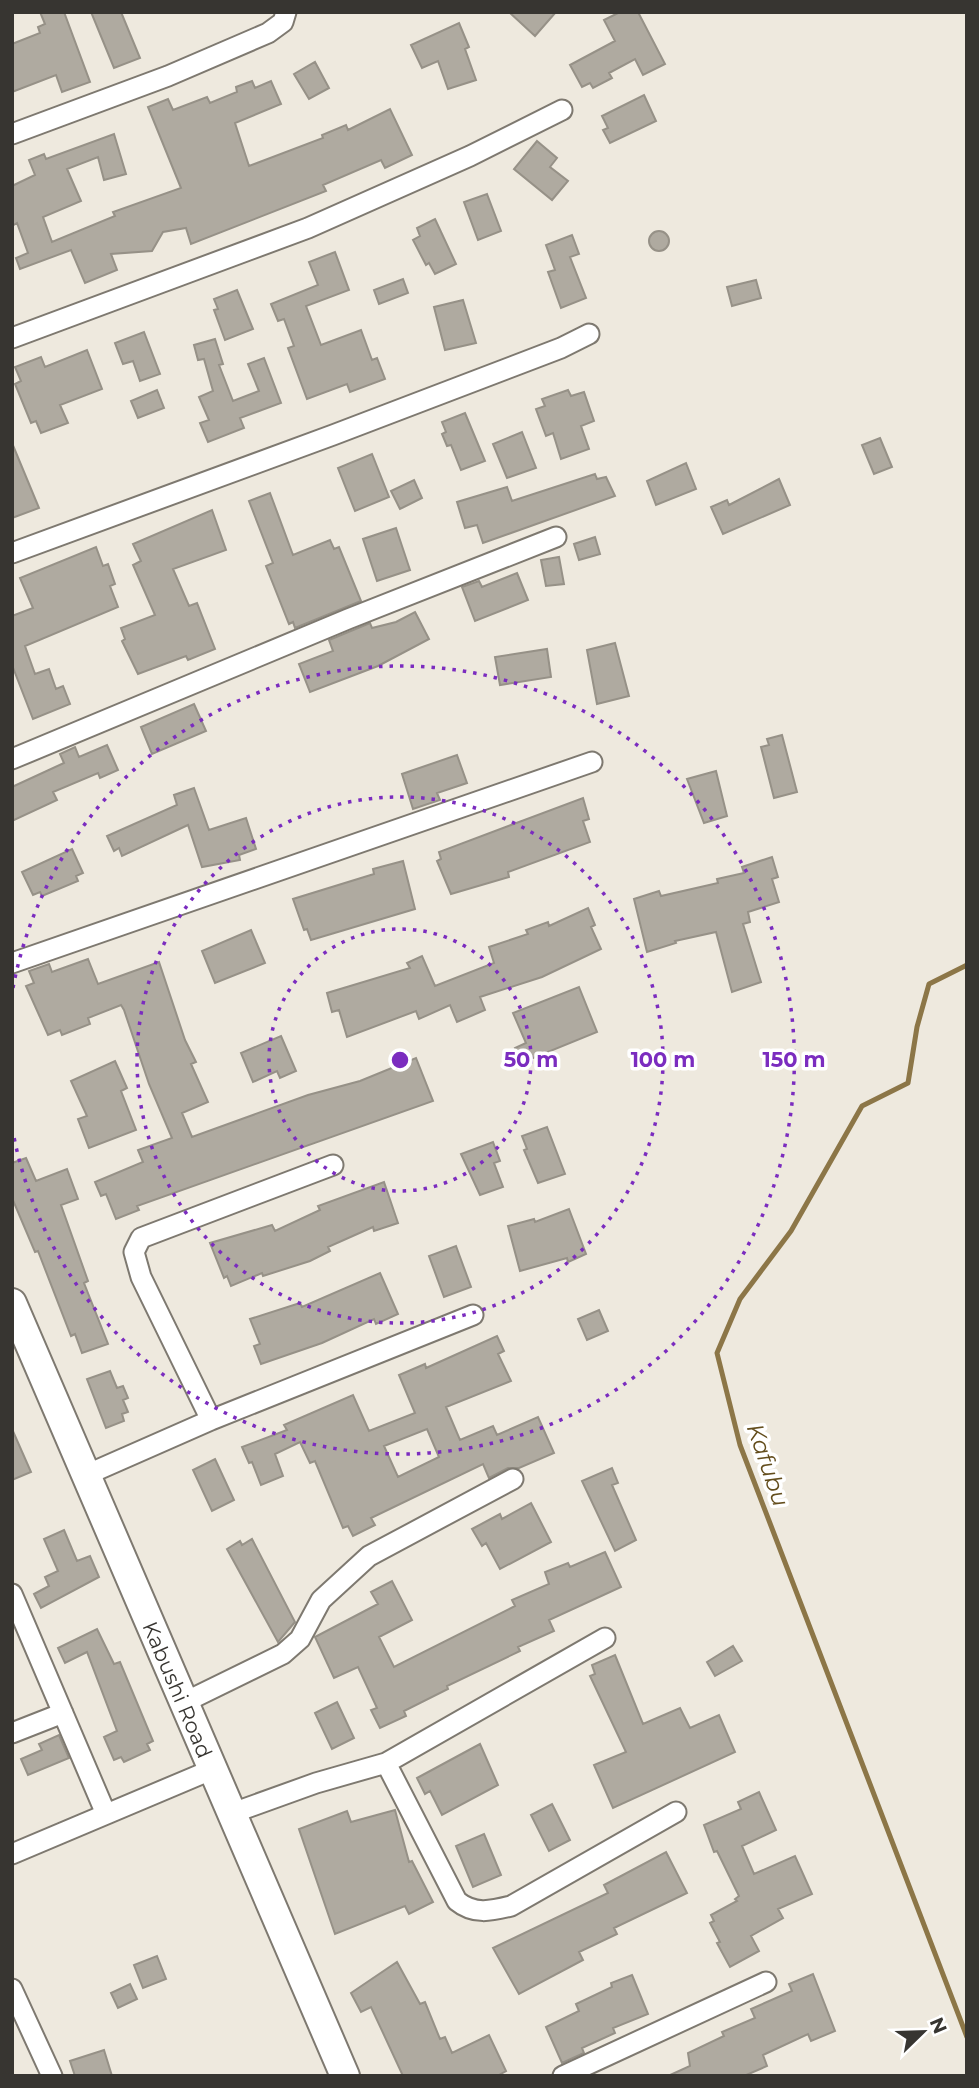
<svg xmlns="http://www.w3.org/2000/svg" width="979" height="2088" viewBox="0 0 979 2088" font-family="Montserrat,sans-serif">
  <rect width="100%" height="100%" fill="#eee9de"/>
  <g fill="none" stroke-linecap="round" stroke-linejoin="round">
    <path stroke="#8c7647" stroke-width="5" d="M967,965L929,984L917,1027L908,1083L862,1106L791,1231L740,1299L717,1353L740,1445L967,2037"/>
  </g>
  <path fill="#afaaa0" stroke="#969187" stroke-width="2" fill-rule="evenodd" d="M40,12H64L90,82L62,92L56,75L12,92V44L40,33L38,27L45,24Z
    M91,12H121L140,58L114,68Z
    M509,12H556L535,36Z
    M620,12H638L665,64L643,75L635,59L609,73L612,78L593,88L590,83L582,87L570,65L615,41L604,20Z
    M459,23L469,47L465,49L476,80L448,89L438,61L422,68L411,45Z
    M315,62L329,88L309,99L294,74Z
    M252,81L255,88L271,81L281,104L235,123L249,166L323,138L322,135L346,125L348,130L390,109L412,155L385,168L381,160L323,185L326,191L191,244L186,228L163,232L152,251L111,254L117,270L85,283L71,250L20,269L16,258L28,253L17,223L12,226V186L35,175L29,160L44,154L46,159L114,134L126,174L104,180L98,157L67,169L81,201L43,217L52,242L115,216L113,212L181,188L148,107L168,99L173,110L207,97L210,103L237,92L236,87Z
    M644,95L656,121L610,143L603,130L608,128L602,116Z
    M537,141L557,158L550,167L568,181L552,200L514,169Z
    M487,194L501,231L478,240L464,202Z
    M435,219L456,264L435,274L429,263L426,265L413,240L420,236L417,228Z
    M649 241a10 10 0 1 1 20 0a10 10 0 1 1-20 0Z
    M572,235L579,254L570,257L586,298L561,308L548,272L555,270L546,245Z
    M335,252L349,290L306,306L321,345L361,330L372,360L377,358L385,379L350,392L347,384L307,399L288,348L294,346L284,319L278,321L271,304L318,285L309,262Z
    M403,279L408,293L379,304L374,290Z
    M756,280L761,298L732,306L727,287Z
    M237,290L253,329L225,340L214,310L218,309L214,299Z
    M463,300L476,343L445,350L434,307Z
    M144,332L160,374L140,381L133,361L123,364L115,343Z
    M215,339L223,364L219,365L233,401L259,391L248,364L264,358L281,403L240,418L244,428L208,442L200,423L209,420L199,397L213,391L204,359L198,360L194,345Z
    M87,350L102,389L60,405L68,423L41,433L36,421L31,423L15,384L21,381L15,367L41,357L45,367Z
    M157,390L164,408L138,418L131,401Z
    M568,390L571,396L584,392L594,421L581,426L589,449L561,459L553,433L546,436L536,409L545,406L542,399Z
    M465,413L485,461L461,470L451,445L447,446L442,434L446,432L442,422Z
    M522,432L536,468L507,478L493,444Z
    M880,438L892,467L874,474L862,445Z
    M12,443L39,508L12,518Z
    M372,454L389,497L355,511L338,468Z
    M686,463L696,489L656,505L647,481Z
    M595,474L597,479L606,477L615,496L483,543L477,525L465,528L457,502L507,487L512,501Z
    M779,479L790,505L723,534L711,507L727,500L729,505Z
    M414,480L422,498L400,509L391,491Z
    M270,493L293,555L330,540L334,549L339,547L361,601L295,628L293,622L289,624L266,566L273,563L249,501Z
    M212,510L226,550L173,569L189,606L197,603L215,649L188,660L186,656L138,674L122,641L125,639L121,628L155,615L133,565L141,561L133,544Z
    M396,528L410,570L377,581L363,539Z
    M595,537L600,554L579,560L574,544Z
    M96,547L103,566L108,564L115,584L110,586L118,607L25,646L35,674L49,669L56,689L63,686L70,704L33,719L12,665V616L33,608L20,578Z
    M559,557L564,584L546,586L541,560Z
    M517,573L528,600L475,621L462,587L479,581L482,587Z
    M415,612L429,639L378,666L310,692L299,664L333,651L329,640L370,623L372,628L396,622Z
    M615,643L629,696L597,704L587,650Z
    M547,649L551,677L500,685L495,657Z
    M194,704L206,731L152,754L141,727Z
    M782,735L797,792L774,798L761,747L769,745L767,739Z
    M107,745L118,770L100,778L98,773L53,792L57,800L12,821V787L64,763L60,754L75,747L79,757Z
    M457,755L467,783L437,793L440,800L413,809L402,774Z
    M716,771L727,816L704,823L687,779Z
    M194,788L209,830L246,818L256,849L239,855L240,860L202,867L188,825L122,856L119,848L114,851L107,836L177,805L174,795Z
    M583,798L589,819L583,821L590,842L508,872L509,877L451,894L437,861L441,859L439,852Z
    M72,849L83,873L76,876L78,881L42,896L40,892L33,895L22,872Z
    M772,857L778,877L772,879L779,902L748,912L750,922L743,924L761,982L732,992L716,932L675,941L676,943L647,952L634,899L659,891L661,896L718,883L717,879L744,873L742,867Z
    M403,861L415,909L311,940L307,929L304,930L293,899L374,874L373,869Z
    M588,908L595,925L591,927L601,949L542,977L480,997L485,1010L457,1022L450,1005L419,1019L416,1011L347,1037L339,1010L332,1012L327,993L410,968L407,963L422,956L435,986L494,963L489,947L528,934L526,930L548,922L549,926Z
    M251,930L265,963L215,983L202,951Z
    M88,959L98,984L159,962L185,1040L196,1062L191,1064L208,1102L182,1113L192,1137L308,1095L360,1081L416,1058L433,1101L137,1206L139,1210L116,1219L106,1194L101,1196L95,1182L143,1162L138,1150L172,1138L149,1084L124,1010L121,1005L88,1018L90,1024L62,1035L60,1030L48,1035L26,986L34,983L29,971L49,964L52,972Z
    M579,987L597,1032L521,1063L515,1048L526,1043L513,1013Z
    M281,1036L296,1071L280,1078L277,1071L253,1082L241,1053Z
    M115,1061L127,1088L121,1091L136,1130L89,1148L78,1119L87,1116L71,1081Z
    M547,1127L565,1174L538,1183L524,1150L527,1149L522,1136Z
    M493,1142L500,1161L494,1163L503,1187L480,1195L461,1154Z
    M26,1158L36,1181L67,1169L78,1199L61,1205L88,1281L84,1283L108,1344L82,1353L75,1334L71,1336L38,1251L35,1252L12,1198V1163Z
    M384,1182L398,1223L374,1231L373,1227L328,1247L330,1251L310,1261L263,1276L262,1273L231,1286L227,1276L224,1278L210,1243L272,1225L275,1231L320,1210L318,1206Z
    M569,1209L586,1254L568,1262L567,1258L520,1271L508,1226L534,1219L535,1222Z
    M456,1246L471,1287L444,1297L429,1256Z
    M380,1273L398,1314L376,1324L374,1319L322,1343L261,1364L254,1346L260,1344L250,1319L300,1303L302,1307Z
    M599,1310L608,1331L587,1340L578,1319Z
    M497,1336L504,1351L498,1354L511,1381L446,1407L460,1440L493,1426L497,1435L538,1417L554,1453L519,1468H508L489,1478L483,1464L371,1518L375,1525L353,1536L348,1526L343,1528L315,1461L310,1463L300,1442L275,1454L283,1476L261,1485L252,1462L249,1463L242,1447L287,1430L284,1425L353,1395L369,1431L415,1413L399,1375L425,1364L426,1368ZM427,1429L439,1457L398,1477L384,1446Z
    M110,1371L117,1388L123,1386L128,1398L123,1400L128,1412L122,1414L124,1421L106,1428L87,1379Z
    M12,1429L31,1472L12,1480Z
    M215,1459L234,1500L212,1511L193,1470Z
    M612,1468L618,1483L612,1485L636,1540L615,1551L582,1481Z
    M531,1503L551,1542L500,1569L486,1543L482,1546L472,1529L500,1514L502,1519Z
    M64,1530L77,1561L90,1556L99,1577L41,1608L34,1594L49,1586L45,1577L58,1571L44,1539Z
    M252,1539L295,1622L278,1642L227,1549L240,1541L242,1545Z
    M605,1552L621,1587L549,1620L554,1631L518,1647L520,1651L447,1686L448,1689L404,1711L406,1716L380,1728L371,1710L377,1708L358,1667L334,1678L315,1637L378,1604L371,1592L392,1581L412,1620L379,1637L394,1667L515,1606L512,1600L549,1584L545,1572L568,1563L570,1567Z
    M97,1629L114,1664L120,1662L153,1741L147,1744L150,1750L124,1762L121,1757L114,1760L104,1737L117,1731L87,1652L65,1663L58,1648Z
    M733,1646L742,1661L715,1676L707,1662Z
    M615,1655L643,1724L680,1708L690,1728L719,1715L735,1752L613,1808L594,1765L626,1752L590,1676L595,1674L592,1665Z
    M337,1702L354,1738L332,1749L315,1713Z
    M59,1735L69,1758L28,1775L21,1759L42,1750L39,1744Z
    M480,1744L498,1785L442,1815L430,1791L425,1794L417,1778Z
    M759,1792L776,1830L742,1846L754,1874L795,1856L812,1894L778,1909L783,1918L751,1936L759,1951L730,1967L717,1943L720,1942L710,1923L714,1921L711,1915L737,1901L735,1899L739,1896L717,1851L714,1852L704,1825L741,1809L738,1802Z
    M552,1804L570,1840L549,1851L531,1815Z
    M395,1810L409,1862L412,1861L433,1902L409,1914L405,1906L335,1934L299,1829L347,1811L351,1822Z
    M484,1834L501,1875L473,1887L456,1846Z
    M666,1852L687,1893L614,1928L617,1934L579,1952L583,1960L519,1994L493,1948L608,1893L604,1885Z
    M157,1956L166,1979L143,1988L134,1965Z
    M397,1962L420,2004L425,2002L440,2039L445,2037L452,2053L489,2035L506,2071L497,2076H403L371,2007L361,2012L351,1993Z
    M813,1974L835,2031L811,2041L808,2034L763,2055L767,2066L744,2076H668L690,2066L688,2053L724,2036L722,2032L755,2018L751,2009L792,1991L789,1984Z
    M632,1975L648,2014L613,2028L615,2033L582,2048L584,2053L562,2063L546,2027L579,2011L576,2004L612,1987L611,1983Z
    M130,1984L137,1999L118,2008L111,1993Z
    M104,2050L112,2076H75L70,2061Z"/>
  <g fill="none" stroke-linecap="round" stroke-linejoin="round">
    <g stroke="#7e7970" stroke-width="23">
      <path id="minor" d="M12,134L168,76L268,33L283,22L286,12
        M12,338L308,228L470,156L562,110
        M12,553L333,435L561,348L589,334
        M12,759L348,619L556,537
        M12,963L592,762
        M211,1420L141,1277L134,1252L141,1238L333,1165
        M86,1475L211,1420L473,1315
        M12,1594L106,1814
        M183,1703L283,1654L300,1639L321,1600L369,1556L513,1479
        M12,1733L63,1713
        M386,1763L457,1901C474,1915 491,1911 511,1906L676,1812
        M230,1814L316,1783L386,1763L605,1638
        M12,1854L211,1770
        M12,1989L52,2076
        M563,2076L766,1982"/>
    </g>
    <g stroke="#7e7970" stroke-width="32">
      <path id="secondary" d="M12,1303L345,2076"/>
    </g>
    <use href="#minor" stroke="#fff" stroke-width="19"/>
    <use href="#secondary" stroke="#fff" stroke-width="28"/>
  </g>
  <g fill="none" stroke="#7b2cbf" stroke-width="3.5" stroke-dasharray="3.5 7">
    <circle cx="400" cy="1060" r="131"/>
    <circle cx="400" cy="1060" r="263"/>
    <path d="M13 988A394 394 0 1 1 13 1132"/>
  </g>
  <g text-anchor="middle" stroke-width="7" stroke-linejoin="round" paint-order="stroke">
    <g font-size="21" fill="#373531" stroke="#fff">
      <text transform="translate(177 1690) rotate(67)" y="7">Kabushi Road</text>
    </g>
    <g font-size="23" font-style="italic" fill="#634d1c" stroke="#fff">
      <text transform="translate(768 1465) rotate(71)" y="8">Kafubu</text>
    </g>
  </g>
  <circle cx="400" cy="1060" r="10" fill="#7b2cbf" stroke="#fff" stroke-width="3.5"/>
  <g font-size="21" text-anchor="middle" font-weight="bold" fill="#7b2cbf" stroke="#fff" stroke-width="7" stroke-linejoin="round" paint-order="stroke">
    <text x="531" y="1067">50 m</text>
    <text x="663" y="1067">100 m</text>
    <text x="794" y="1067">150 m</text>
  </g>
  <rect width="979" height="2088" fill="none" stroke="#373531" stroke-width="28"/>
  <g transform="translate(923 2032) rotate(67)" stroke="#ffffff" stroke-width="5" paint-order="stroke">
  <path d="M0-5L12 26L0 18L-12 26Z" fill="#373531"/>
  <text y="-10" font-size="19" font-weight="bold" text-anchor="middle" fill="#373531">N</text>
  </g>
</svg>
